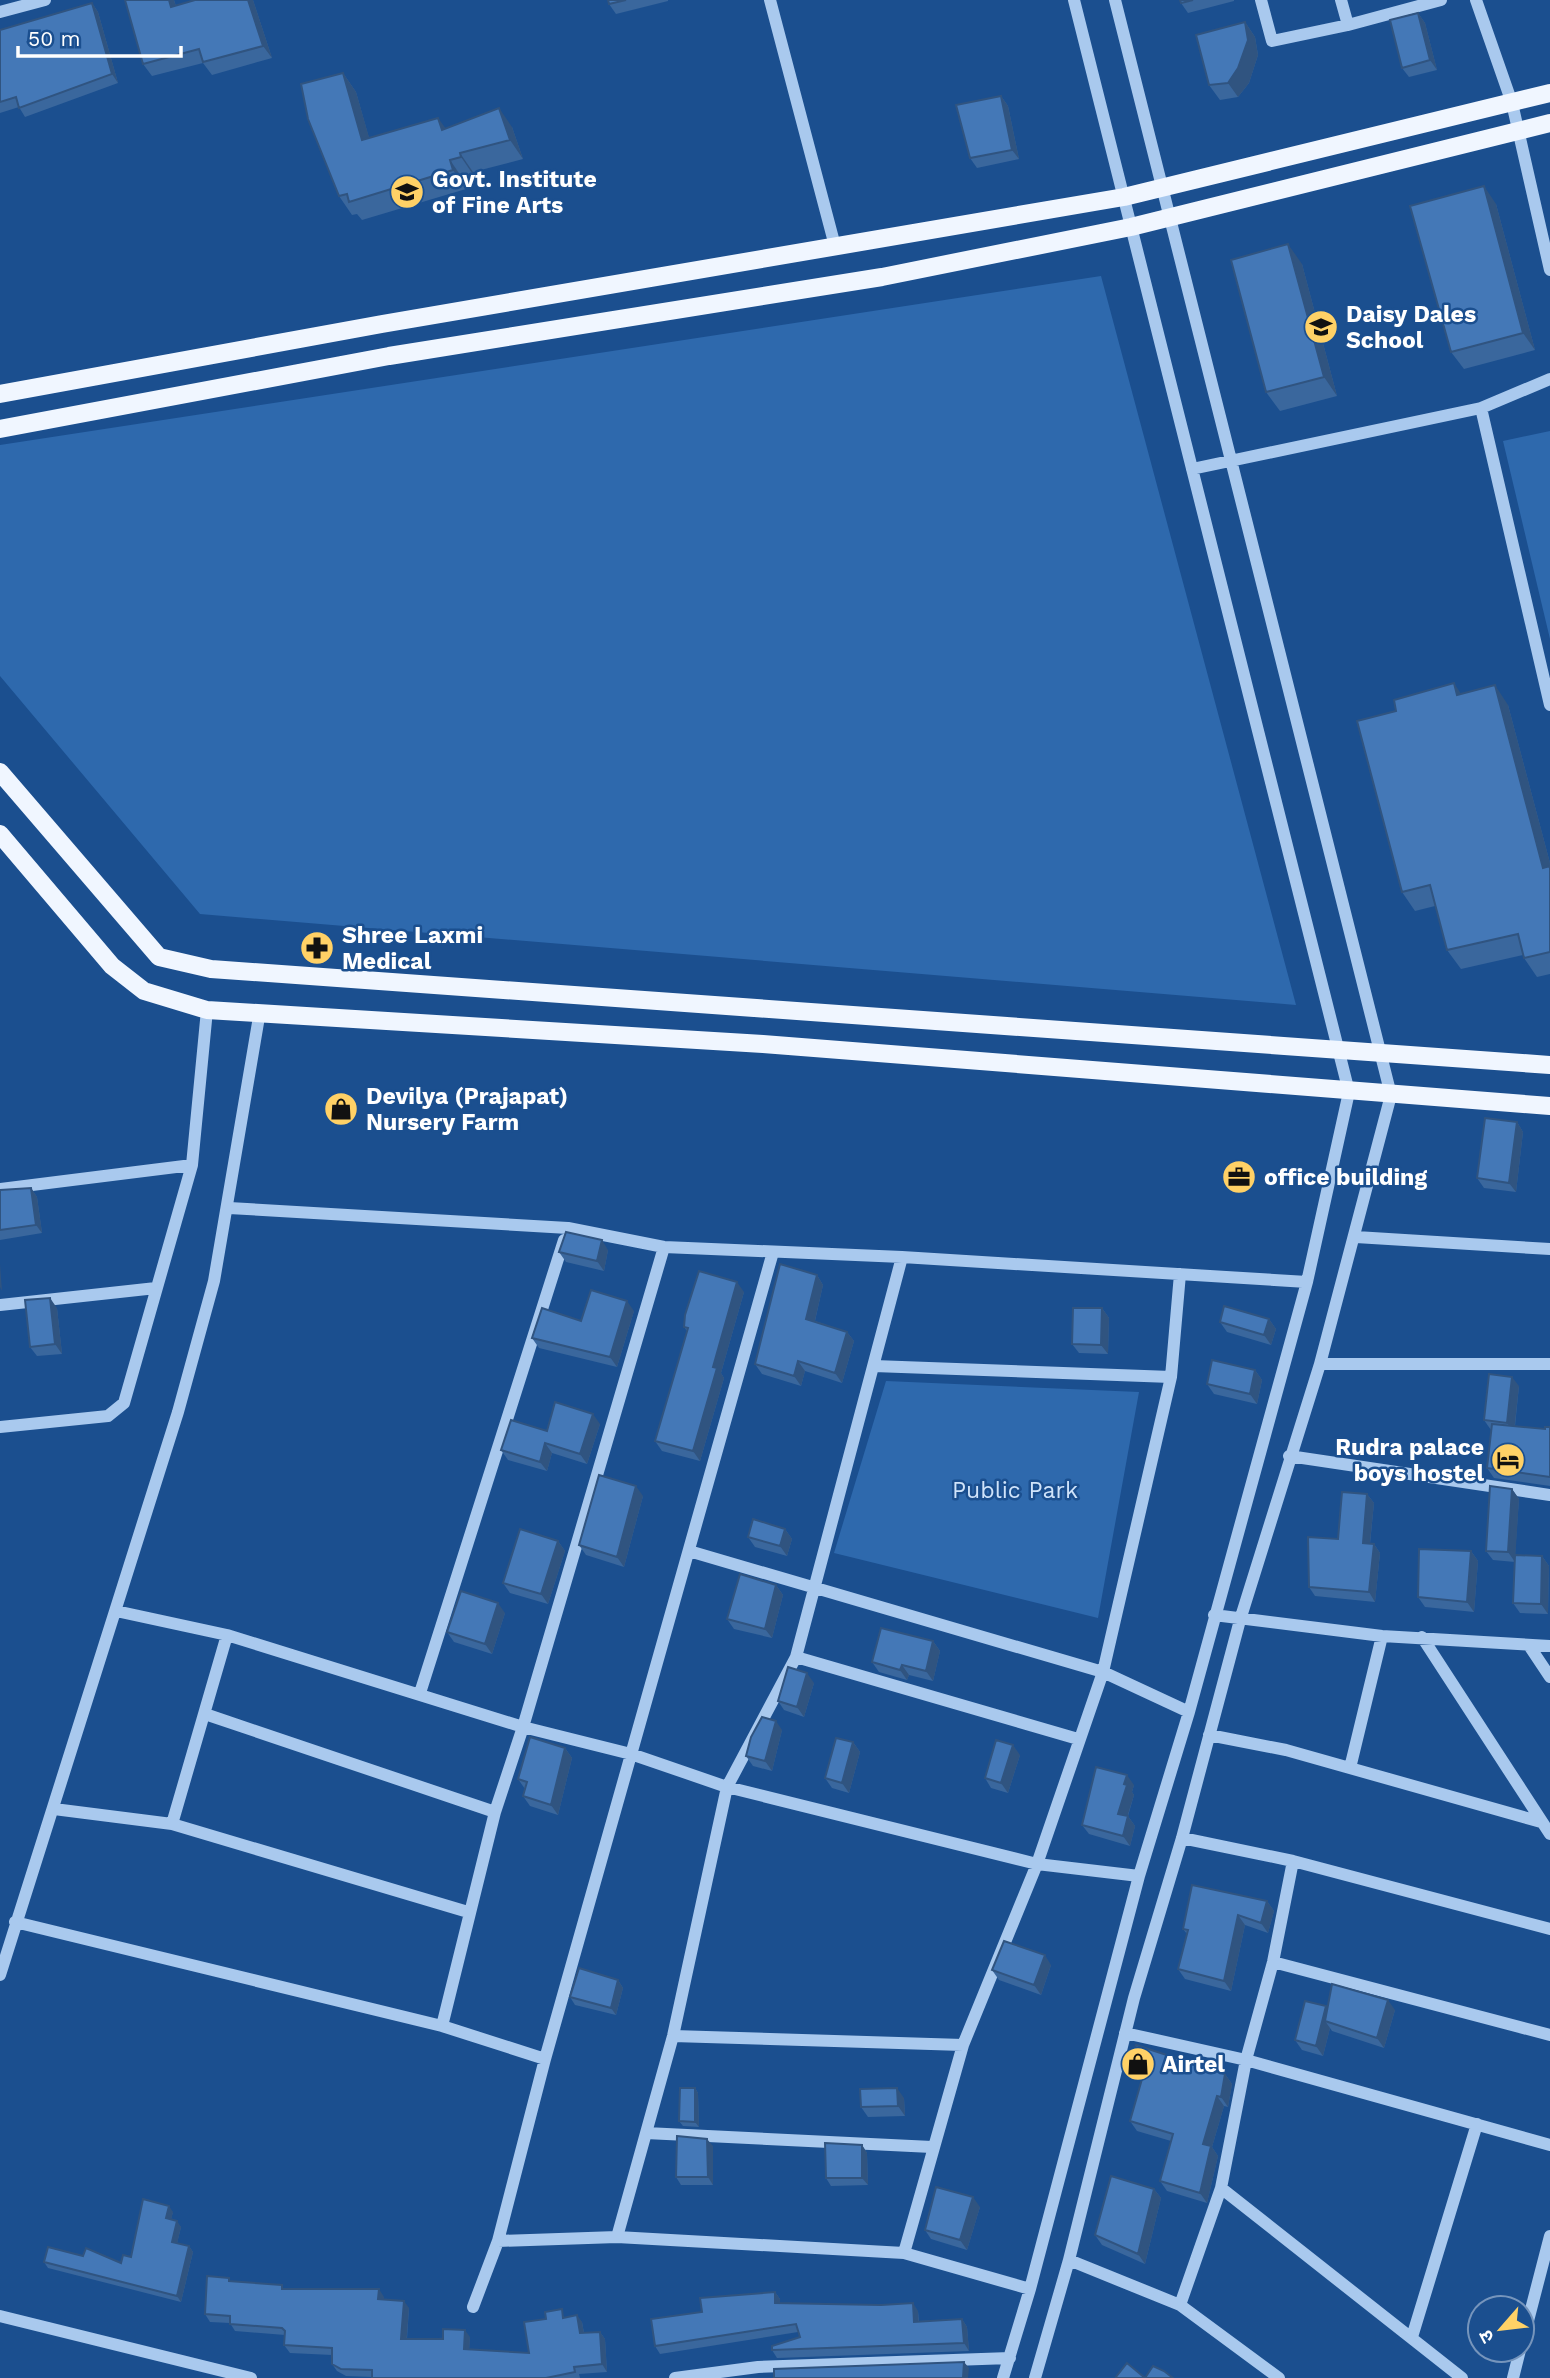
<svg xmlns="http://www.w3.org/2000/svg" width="1550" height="2378" viewBox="0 0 1550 2378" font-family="'Work Sans','Noto Sans Devanagari',sans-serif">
  <rect width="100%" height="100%" fill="#1b4f8f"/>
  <path fill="#2e69ad" d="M1101,276L1296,1005L200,914L0,676V445Z
    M1550,431V639L1503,441Z
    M886,1381L1139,1392L1098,1618L834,1553Z"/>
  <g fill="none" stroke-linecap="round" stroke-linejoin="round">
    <path stroke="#a9c9ee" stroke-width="12" d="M770,0L835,246
      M1261,0L1272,41L1348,25L1441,0
      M1341,0L1348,25
      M1476,0L1512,103L1550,270
      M0,12L45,0
      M1481,408L1550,705
      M1192,469L1481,408L1550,379
      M0,1189L192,1165
      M229,1208L568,1228L664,1247L902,1257L1307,1282
      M1356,1237L1550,1249
      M0,1305L156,1288
      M1320,1364H1550
      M874,1366L1171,1377
      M0,1427L108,1416L124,1403L192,1165L207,1010
      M1289,1456L1550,1495
      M689,1551L1103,1672L1189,1712
      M116,1611L227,1635L523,1727L631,1754L727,1787L1037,1864L1139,1876
      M1214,1615L1382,1636L1550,1646
      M1422,1637L1550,1834
      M1530,1647L1550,1677
      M796,1657L1078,1739
      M420,1693L564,1240
      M205,1714L495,1812
      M1209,1735L1286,1750L1541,1822
      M1350,1768L1382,1636
      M54,1809L172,1824L468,1912
      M172,1824L227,1635
      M1182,1838L1293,1861L1550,1929
      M15,1922L442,2026L545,2059
      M1273,1962L1550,2035
      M0,1975L178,1412L214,1281L260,1011
      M442,2026L495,1812L523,1727L664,1247
      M1125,2033L1246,2060L1550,2145
      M673,2036L963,2045
      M646,2133L932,2147
      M1221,2188L1462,2378
      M617,2237L673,2036L727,1787L796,1657L902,1257
      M498,2241L617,2237L904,2253
      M1069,2260L1180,2305L1279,2378
      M1030,2289L904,2253L963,2045L1037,1864L1103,1672L1171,1377L1180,1274
      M1180,2305L1221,2188L1246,2060L1273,1962L1293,1861
      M473,2307L498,2241L545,2059L773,1252
      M0,2316L251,2378
      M1412,2337L1477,2124
      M1522,2344L1550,2236
      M675,2378L758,2367L1010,2358
      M1003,2378L1030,2289L1139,1876L1189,1712L1307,1282L1349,1092L1074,0
      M1035,2378L1069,2260L1134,1998L1182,1838L1240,1620L1320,1364L1391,1095L1115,0
      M1513,2378L1520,2350"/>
    <path stroke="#f0f6ff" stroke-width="18" d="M0,394L382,324L1124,197L1550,93
      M0,429L389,356L882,277L1131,227L1550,123
      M0,772L159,957L211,969L1550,1065
      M0,834L112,966L144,991L207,1010L763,1044L1550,1106"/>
  </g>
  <path fill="#3a679d" d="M125,0H174L176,6L195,0H253L272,58L212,75L203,63L152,76L143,64Z
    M608,0H668V1L616,14L609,4Z
    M1180,0H1234V1L1188,13L1181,3Z
    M92,3L98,12L118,83L25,117L19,107L0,113V30Z
    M1418,13L1425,23L1437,70L1409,77L1402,68Z
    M1245,22L1255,37L1258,55L1249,83L1238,97L1220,100L1209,85Z
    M343,73L356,92L369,138L445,128L512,127L523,159L473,172L474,176L463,179L466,189L362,220L357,214L352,215L339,196Z
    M1001,96L1008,106L1019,159L977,168L970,158Z
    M1496,204L1535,350L1464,369L1451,352Z
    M1302,264L1337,396L1280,411L1266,392Z
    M1461,694L1508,705L1550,863V974L1537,977L1524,958L1523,955L1461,969L1447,950L1435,906L1415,911L1402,892Z
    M1517,1122L1523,1132L1516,1192L1484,1188L1477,1178Z
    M31,1188L37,1197L42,1233L0,1240V1190Z
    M608,1250L604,1271L566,1262L559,1252Z
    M817,1275L823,1285L815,1321L847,1332L854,1341L842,1383L805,1371L801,1386L762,1374L755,1364Z
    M744,1292L721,1373L724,1378L700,1461L662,1451L655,1441L687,1331L684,1327Z
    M57,1308L62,1354L37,1356L30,1347Z
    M1102,1308L1109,1318L1108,1354L1079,1353L1072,1344Z
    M634,1311L617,1367L539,1348L532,1338L581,1321Z
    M1269,1319L1276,1329L1271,1345L1227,1332L1220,1322Z
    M1255,1370L1262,1380L1257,1404L1214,1394L1207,1384Z
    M1519,1386L1515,1426L1545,1429L1550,1427V1486L1494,1478L1487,1468L1491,1430L1484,1420Z
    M600,1424L587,1464L552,1453L547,1471L508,1460L501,1450L547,1431Z
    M1512,1489L1519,1499L1515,1555L1542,1556L1549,1566L1548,1614L1520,1613L1513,1603L1515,1562L1493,1560L1486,1551Z
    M1367,1494L1374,1503L1370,1544H1374L1380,1553L1375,1602L1315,1596L1309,1587Z
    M643,1496L624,1567L586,1555L579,1545Z
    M785,1529L792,1539L787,1556L755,1547L748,1537Z
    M558,1541L565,1551L548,1604L510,1593L503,1583Z
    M1471,1551L1478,1561L1474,1612L1425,1607L1418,1597Z
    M776,1585L783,1595L772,1638L734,1629L727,1619Z
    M505,1613L492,1654L454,1642L447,1632Z
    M933,1641L940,1651L933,1681L909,1675L907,1680L879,1672L872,1662Z
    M814,1683L804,1717L784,1710L778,1701Z
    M782,1730L772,1771L753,1766L746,1756Z
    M853,1742L860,1752L849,1793L832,1788L825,1778Z
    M565,1748L572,1758L558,1815L530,1806L523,1796L525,1789L518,1779Z
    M1020,1755L1008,1793L991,1788L985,1778Z
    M1134,1785L1132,1792L1134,1795L1128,1816L1135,1826L1130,1846L1089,1834L1082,1825Z
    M1267,1901L1274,1911L1268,1933L1245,1925L1231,1991L1185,1979L1178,1969L1187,1934L1183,1929Z
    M1051,1965L1041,1995L999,1980L992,1970Z
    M618,1980L623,1988L616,2015L575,2005L570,1997Z
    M1326,2006L1327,2008L1395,2010L1384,2048L1332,2031L1330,2028L1323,2056L1302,2050L1295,2040Z
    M1127,2068L1225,2074L1232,2084L1228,2107L1224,2106L1212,2147L1218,2156L1207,2203L1167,2191L1160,2181L1171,2141L1137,2131L1130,2121L1142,2080L1134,2078Z
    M695,2088L698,2093L699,2127L683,2126L679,2121Z
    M904,2098L905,2116L868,2117L861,2107Z
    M862,2145L867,2153L868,2185L831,2186L826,2178Z
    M713,2146V2185H681L676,2177Z
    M1154,2189L1161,2198L1145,2264L1102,2245L1095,2235Z
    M980,2207L967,2250L931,2239L925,2230Z
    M173,2212L171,2219L181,2227L177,2243L189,2246L193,2252L181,2302L48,2268L44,2262L83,2256L121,2263L131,2257Z
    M231,2282L285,2289L384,2297L383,2299L409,2308L407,2339L470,2337L469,2349L529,2353L567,2317L582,2322L584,2333L600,2332L605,2339L607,2372L579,2374L580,2378H372V2377L346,2376L337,2371L332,2364V2355L290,2353L284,2345L285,2335L235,2331L230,2323L210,2322L205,2314Z
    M775,2292L780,2299V2303L918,2311L919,2321L962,2319L967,2327L969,2351L777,2358L772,2350L800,2337L798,2332L660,2354L655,2346L702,2312Z"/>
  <path fill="#305480" d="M169,0H174L180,20L171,7Z
    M248,0H253L272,58L263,46Z
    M92,3L98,12L118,83L112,74Z
    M1418,13L1425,23L1437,70L1430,60Z
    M1245,22L1255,37L1258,55L1249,83L1238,97L1228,83Z
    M343,73L356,92L375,158L362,140Z
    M1001,96L1008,106L1019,159L1012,150Z
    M499,108L512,127L523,159L510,140Z
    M438,118L452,137L442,130Z
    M460,153L473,172L474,176L461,157Z
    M450,160L463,179L466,189L453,170Z
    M1484,186L1496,204L1535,350L1523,333Z
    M1288,244L1302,264L1337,396L1324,377Z
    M1454,683L1467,703L1457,695Z
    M1495,685L1508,705L1550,863V878L1543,868Z
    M1517,1122L1523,1132L1516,1192L1509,1183Z
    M31,1188L37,1197L42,1233L36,1225Z
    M602,1240L608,1250L604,1271L597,1261Z
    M0,1264L2,1291L0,1287Z
    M817,1275L823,1285L813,1329L806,1319Z
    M737,1282L744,1292L721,1373L724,1378L700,1461L693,1451L713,1367Z
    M50,1298L57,1308L62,1354L55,1344Z
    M627,1301L634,1311L617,1367L610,1357Z
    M1102,1308L1109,1318L1108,1354L1101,1345Z
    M1269,1319L1276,1329L1271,1345L1264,1335Z
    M847,1332L854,1341L842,1383L835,1373Z
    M798,1361L805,1371L801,1386L794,1376Z
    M1255,1370L1262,1380L1257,1404L1250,1394Z
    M1512,1377L1519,1386L1514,1432L1507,1423Z
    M593,1414L600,1424L587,1464L580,1454Z
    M545,1443L552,1453L547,1471L540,1462Z
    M636,1486L643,1496L624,1567L617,1557Z
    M1512,1489L1519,1499L1515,1562L1508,1552Z
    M1367,1494L1374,1503L1369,1552L1363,1543Z
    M785,1529L792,1539L787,1556L780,1546Z
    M558,1541L565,1551L548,1604L541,1594Z
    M1374,1544L1380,1553L1375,1602L1369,1592Z
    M1471,1551L1478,1561L1474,1612L1467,1602Z
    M1542,1556L1549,1566L1548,1614L1541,1604Z
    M776,1585L783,1595L772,1638L765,1629Z
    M498,1603L505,1613L492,1654L485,1644Z
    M933,1641L940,1651L933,1681L926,1671Z
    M902,1665L909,1675L907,1680L900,1670Z
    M807,1673L814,1683L804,1717L797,1707Z
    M776,1721L782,1730L772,1771L765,1761Z
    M853,1742L860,1752L849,1793L842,1783Z
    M1013,1745L1020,1755L1008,1793L1001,1783Z
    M565,1748L572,1758L558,1815L551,1805Z
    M1127,1775L1134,1785L1132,1792L1134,1795L1125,1824L1118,1814Z
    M1128,1816L1135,1826L1130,1846L1123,1836Z
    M1267,1901L1274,1911L1268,1933L1261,1923Z
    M1238,1915L1245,1925L1231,1991L1224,1981Z
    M1045,1955L1051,1965L1041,1995L1034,1985Z
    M618,1980L623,1988L616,2015L611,2008Z
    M1388,2000L1395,2010L1384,2048L1377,2038Z
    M1326,2006L1333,2016L1325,2021L1330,2028L1323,2056L1316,2046Z
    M1225,2074L1232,2084L1228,2107L1221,2097Z
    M695,2088L698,2093L699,2127L695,2122Z
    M897,2088L904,2098L905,2116L898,2106Z
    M1217,2096L1224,2106L1212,2147L1218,2156L1207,2203L1200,2193L1203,2144Z
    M707,2139L713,2146V2185L708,2177Z
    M862,2145L867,2153L868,2185L862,2178Z
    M1154,2189L1161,2198L1145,2264L1138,2254Z
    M973,2197L980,2207L967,2250L960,2240Z
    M169,2206L173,2212L170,2224L166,2218Z
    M177,2221L181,2227L176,2248L172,2242Z
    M189,2246L193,2252L181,2302L177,2296Z
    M379,2289L384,2297L383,2306L378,2299Z
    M775,2292L780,2299V2310L775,2303Z
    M404,2301L409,2308L406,2347L401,2339Z
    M913,2303L918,2311L919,2329L914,2322Z
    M577,2315L582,2322L585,2340L580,2333Z
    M962,2319L967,2327L969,2351L964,2343Z
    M465,2330L470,2337L469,2356L464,2349Z
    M600,2332L605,2339L607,2372L602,2364Z
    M964,2362L969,2368L968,2378H963Z"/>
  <path fill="#4478b7" stroke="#305480" stroke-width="2" d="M125,0H169L171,7L195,0H248L263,46L203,62L199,49L143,64Z
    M608,0H626L609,4Z
    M1180,0H1193L1181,3Z
    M92,3L112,74L19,108L16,97L0,102V30Z
    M1418,13L1430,60L1402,68L1390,20Z
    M1245,22L1248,40L1238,68L1228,83L1209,85L1196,35Z
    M343,73L362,140L438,118L442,130L499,108L510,140L460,153L461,157L450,160L453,170L349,202L347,194L339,196L308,119L301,84Z
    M1001,96L1012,150L970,158L956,105Z
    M1484,186L1523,333L1451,352L1410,206Z
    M1288,244L1324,377L1266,392L1231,260Z
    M1454,683L1457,695L1495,685L1543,868L1550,866V952L1524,958L1518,934L1447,950L1430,885L1402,892L1357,721L1396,711L1394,700Z
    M1485,1118L1517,1122L1509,1183L1477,1178Z
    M31,1188L36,1225L0,1230V1190Z
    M566,1232L602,1240L597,1261L559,1252Z
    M780,1264L817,1275L806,1319L847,1332L835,1373L798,1361L794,1376L755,1364Z
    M699,1271L737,1282L713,1367L717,1368L693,1451L655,1441L688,1328L684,1327L685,1315Z
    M591,1290L627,1301L610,1357L532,1338L542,1308L581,1321Z
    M50,1298L55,1344L30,1347L25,1300Z
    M1224,1306L1269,1319L1264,1335L1220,1322Z
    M1073,1308H1102L1101,1345L1072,1344Z
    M1212,1360L1255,1370L1250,1394L1207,1384Z
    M1489,1374L1512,1377L1507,1423L1484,1420Z
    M555,1402L593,1414L580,1454L545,1443L540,1462L501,1450L511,1420L547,1431Z
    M1492,1424L1545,1429V1427H1550V1477L1487,1468Z
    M599,1475L636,1486L617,1557L579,1545Z
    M1490,1486L1512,1489L1508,1552L1486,1551Z
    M1342,1492L1367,1494L1363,1543L1374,1544L1369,1592L1309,1587L1308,1537L1338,1539Z
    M753,1519L785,1529L780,1546L748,1537Z
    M520,1529L558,1541L541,1594L503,1583Z
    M1419,1549L1471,1551L1467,1602L1418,1597Z
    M1515,1555L1542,1556L1541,1604L1513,1603Z
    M740,1574L776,1585L765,1629L727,1619Z
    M461,1591L498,1603L485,1644L447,1632Z
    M881,1628L933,1641L926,1671L902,1665L900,1670L872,1662Z
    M788,1667L807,1673L797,1707L778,1701Z
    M762,1717L776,1721L765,1761L746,1756L751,1737Z
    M530,1737L565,1748L551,1805L523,1796L527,1782L518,1779Z
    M836,1738L853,1742L842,1783L825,1778Z
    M996,1740L1013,1745L1001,1783L985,1778Z
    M1096,1767L1127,1775L1124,1784L1127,1785L1118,1814L1128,1816L1123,1836L1082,1825Z
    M1192,1885L1267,1901L1261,1923L1238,1915L1224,1981L1178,1969L1188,1930L1183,1929Z
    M1004,1941L1045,1955L1034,1985L992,1970Z
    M579,1968L618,1980L611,2008L570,1997Z
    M1332,1984L1388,2000L1377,2038L1325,2021Z
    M1305,2001L1326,2006L1316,2046L1295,2040Z
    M1136,2045L1225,2074L1221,2097L1217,2096L1203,2144L1211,2146L1200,2193L1160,2181L1173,2134L1130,2121L1144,2072L1127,2068Z
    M680,2088H695V2122L679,2121Z
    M897,2088L898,2106L861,2107L860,2089Z
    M677,2136L707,2139L708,2177H676Z
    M825,2143L862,2145V2178H826Z
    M1111,2176L1154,2189L1138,2254L1095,2235Z
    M936,2187L973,2197L960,2240L925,2230Z
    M143,2199L169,2206L166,2218L177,2221L172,2242L189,2246L177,2296L44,2262L48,2247L83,2256L86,2248L121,2263L123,2255L131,2257Z
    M207,2276L229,2278V2281L282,2285V2289H379L378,2299L404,2301L401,2339H443V2329L465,2330L464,2349L529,2353L524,2322L546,2319L545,2312L562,2309L563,2318L577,2315L580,2333L600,2332L602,2364L574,2367L575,2372L546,2378H372V2370L341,2369L332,2364V2348L284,2345L285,2331L282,2328L230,2324V2316L205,2314Z
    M775,2292V2303L881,2305L913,2303L914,2322L962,2319L964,2343L772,2350V2346L800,2337L796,2324L655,2346L651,2319L702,2312L700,2298Z
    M964,2362L963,2378H774V2369Z
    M1127,2363L1145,2378H1118L1116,2377Z
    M1153,2366L1164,2371L1173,2378H1145Z"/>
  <defs>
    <g id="university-disc" transform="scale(1.75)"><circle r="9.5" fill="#ffd166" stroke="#1b4f8f"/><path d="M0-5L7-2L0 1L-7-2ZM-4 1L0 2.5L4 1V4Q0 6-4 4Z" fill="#111"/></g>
    <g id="school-disc" transform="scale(1.75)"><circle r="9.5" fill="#ffd166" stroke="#1b4f8f"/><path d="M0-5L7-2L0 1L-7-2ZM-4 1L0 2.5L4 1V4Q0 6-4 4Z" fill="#111"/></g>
    <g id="pharmacy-disc" transform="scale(1.75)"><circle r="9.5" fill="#ffd166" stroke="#1b4f8f"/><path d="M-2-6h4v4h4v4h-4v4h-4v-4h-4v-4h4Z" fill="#111"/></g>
    <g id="shop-disc" transform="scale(1.75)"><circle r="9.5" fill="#ffd166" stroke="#1b4f8f"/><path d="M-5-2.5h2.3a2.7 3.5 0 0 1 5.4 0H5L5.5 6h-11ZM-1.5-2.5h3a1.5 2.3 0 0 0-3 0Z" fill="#111"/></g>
    <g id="office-disc" transform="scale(1.75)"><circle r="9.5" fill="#ffd166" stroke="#1b4f8f"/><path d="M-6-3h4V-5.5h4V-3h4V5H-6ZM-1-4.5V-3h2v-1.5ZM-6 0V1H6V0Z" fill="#111"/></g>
    <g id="hotel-disc" transform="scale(1.75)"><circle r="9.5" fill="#ffd166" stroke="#1b4f8f"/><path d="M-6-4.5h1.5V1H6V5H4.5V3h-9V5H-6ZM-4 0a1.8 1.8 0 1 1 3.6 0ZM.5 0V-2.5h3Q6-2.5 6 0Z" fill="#111"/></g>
  </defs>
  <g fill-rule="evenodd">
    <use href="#university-disc" x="407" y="192"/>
    <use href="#school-disc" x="1321" y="327"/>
    <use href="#pharmacy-disc" x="317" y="948"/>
    <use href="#shop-disc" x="341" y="1109"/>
    <use href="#office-disc" x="1239" y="1177"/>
    <use href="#hotel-disc" x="1508" y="1460"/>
    <use href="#shop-disc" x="1138" y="2064"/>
  </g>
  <g text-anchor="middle" stroke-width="5" stroke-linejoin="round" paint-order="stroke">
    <g font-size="23" font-weight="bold" fill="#fff" stroke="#1b4f8f" text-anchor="start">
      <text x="432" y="187">Govt. Institute<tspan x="432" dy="26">of Fine Arts</tspan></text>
      <text x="1346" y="322">Daisy Dales<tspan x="1346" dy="26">School</tspan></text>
      <text x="342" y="943">Shree Laxmi<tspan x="342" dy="26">Medical</tspan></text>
      <text x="366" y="1104">Devilya (Prajapat)<tspan x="366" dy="26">Nursery Farm</tspan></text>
      <text x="1264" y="1185">office building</text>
      <text x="1484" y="1455" text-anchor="end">Rudra palace<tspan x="1484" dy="26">boys hostel</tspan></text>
      <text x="1162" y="2072">Airtel</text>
    </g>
    <g font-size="23" fill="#cfe3fa" stroke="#1b4f8f">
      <text x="1015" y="1498">Public Park</text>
    </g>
  </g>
  <g transform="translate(1501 2329) rotate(242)"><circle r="33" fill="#1b4f8f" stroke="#7695bc" stroke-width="2"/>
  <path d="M0-5L12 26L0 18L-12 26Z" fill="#ffd166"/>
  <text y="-10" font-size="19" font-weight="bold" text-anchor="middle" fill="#ffffff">उ</text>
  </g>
  <path d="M18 46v10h163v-10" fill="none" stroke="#ffffff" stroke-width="3.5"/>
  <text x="28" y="46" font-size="21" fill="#ffffff" stroke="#1b4f8f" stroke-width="5" paint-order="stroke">50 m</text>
</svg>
